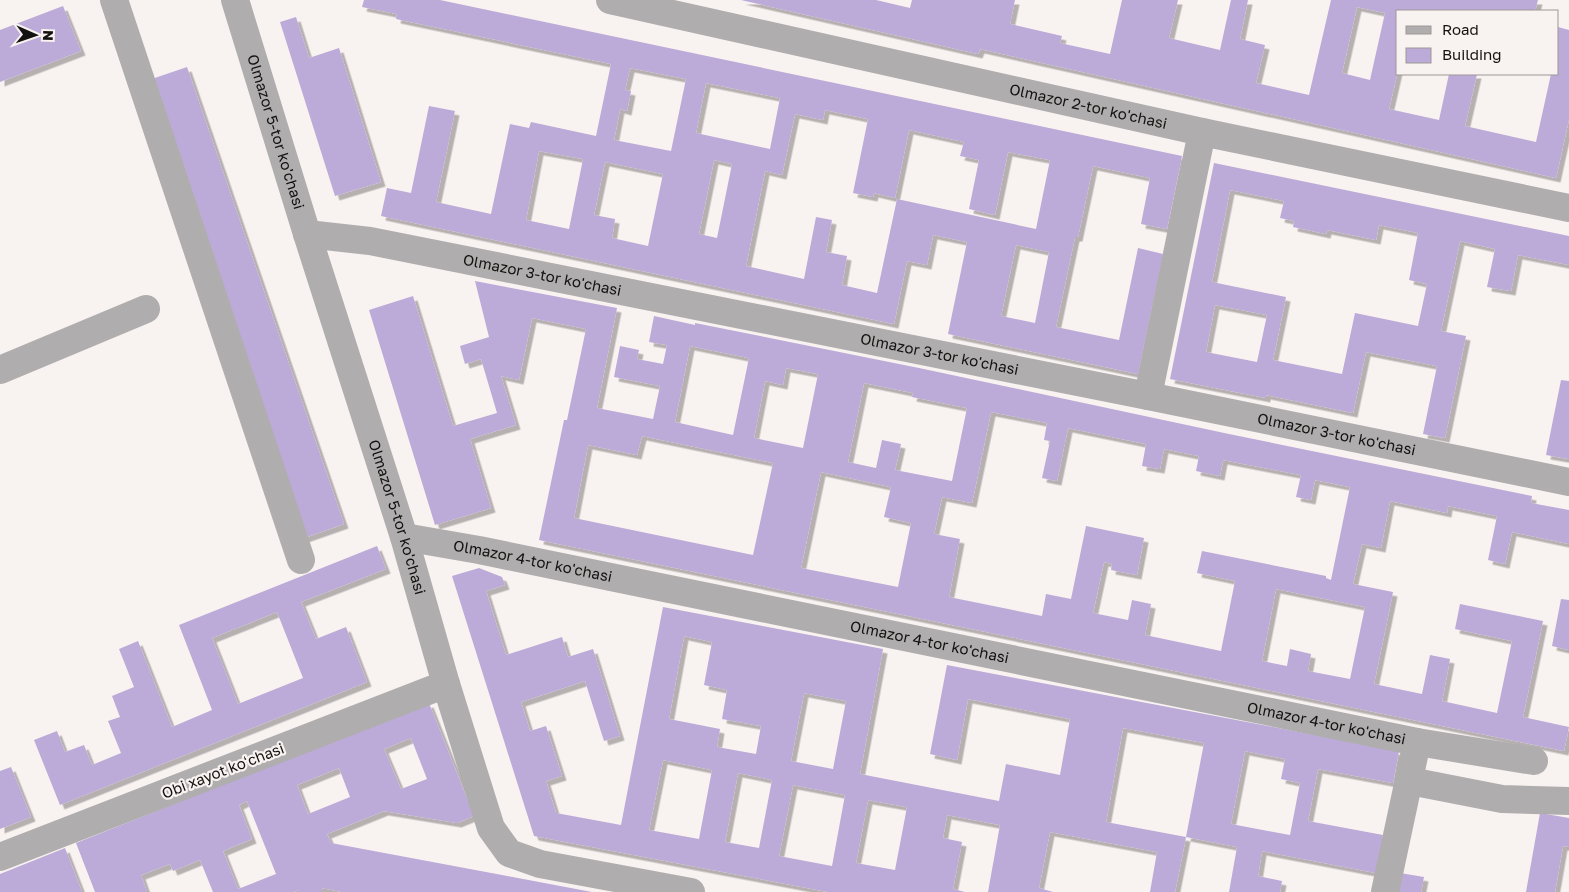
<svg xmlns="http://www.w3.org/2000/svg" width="1569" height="892" viewBox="0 0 1569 892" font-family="'Golos Text',sans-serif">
  <defs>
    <filter id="shadow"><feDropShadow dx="4.5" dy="4.5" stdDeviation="0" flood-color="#0004"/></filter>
  </defs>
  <rect width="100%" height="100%" fill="#f8f2f0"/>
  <path fill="#bcabd8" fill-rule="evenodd" filter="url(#shadow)" d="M364,0H440L1182,156L1167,229L1141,224L1150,178L1093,166L1078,237H1075L1056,327L1119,340L1138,248L1163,254L1138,374L948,334L967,242L933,235L927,265L907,261L894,324L381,216L387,188L411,193L429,106L455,111L436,202L491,214L510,124L529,128L531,122L596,136L611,64L396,19L397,14L362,7ZM630,68L686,79L671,151L614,140L620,109L627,111L631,91L625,90ZM706,83L780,98L770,149L696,133ZM825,110L868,119L853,193L873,197L874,193L895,198L909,130L964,142L960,156L979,160L969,209L995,215L1008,152L1050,160L1036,229L897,199L877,293L842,285L847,256L826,252L832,220L816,217L804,279L746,266L765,171L782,175L795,114L823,120ZM539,151L583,159L569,229L526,220ZM714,160L732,164L717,238L699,234ZM605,162L663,174L648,246L612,238L615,219L594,215ZM1016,245L1049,252L1035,323L1001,316Z
    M741,0H876L910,8L912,0H1015L1010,24L1062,36L1060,43L1110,54L1122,0H1178L1169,38L1220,50L1231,0H1248L1240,39L1265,45L1256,83L1309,95L1331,0H1538L1535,11H1398V70L1389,109L1439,120L1449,74H1477L1465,126L1536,142L1551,74H1558V27L1569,30V119L1556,178L980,49L978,54ZM1357,7L1385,13L1370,80L1342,73Z
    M63,6L81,51L0,82V30Z
    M296,17L309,58L339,48L381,182L335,196L280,22Z
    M187,67L344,524L304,538L146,81Z
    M1214,163L1569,236V265L1518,255L1511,291L1487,287L1495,249L1460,241L1441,331L1466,336L1445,438L1423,434L1437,366L1366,352L1353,413L1266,395V398L1170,379ZM1230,190L1284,201L1280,218L1294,221L1293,227L1326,234L1327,230L1376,240L1379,225L1418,233L1409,280L1427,284L1418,326L1355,313L1342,374L1273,360L1286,297L1212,282ZM1215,305L1267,315L1257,362L1206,352Z
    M475,281L617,308L597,408L653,419L660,386L614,377L620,346L639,350L637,359L663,364L667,345L649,342L654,316L695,325V323L919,368L1229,434L1532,496L1531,503L1569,510V544L1512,532L1505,564L1488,560L1497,516L1448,506L1447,513L1390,501L1381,548L1362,544L1353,584L1393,592L1374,684L1422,694L1430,655L1450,659L1442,701L1497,713L1512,641L1455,629L1460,604L1543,621L1523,717L1569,727L1564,751L539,540L564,420H567L586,329L532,318L519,380L501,376L516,425L470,439L491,508L435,525L369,310L413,296L453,426L497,413L481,359L465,364L460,346L489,337ZM690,346L749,358L733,435L675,422ZM786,368L818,374L803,448L754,438L765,381L783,385ZM864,383L913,393L912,397L967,408L952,481L895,470L901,444L882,440L876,468L848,462ZM991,412L1047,423L1044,440L1050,441L1042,478L1057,481L1068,428L1146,444L1142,466L1160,469L1164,449L1199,456L1196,471L1220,476L1223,460L1301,475L1296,497L1311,500L1315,480L1350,487L1331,580L1326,578V576L1202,551L1197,573L1235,581L1221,651L1145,635L1151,604L1132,600L1128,620L1093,613L1104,562L1112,564L1111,570L1137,575L1144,538L1086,526L1071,599L1046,594L1042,616L949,597L960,539L934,534L942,497L972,503ZM642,436L773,463L753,555L574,518L588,445L637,455ZM821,472L891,487L884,517L911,523L898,587L801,568ZM1276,589L1365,607L1350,679L1308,671L1311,654L1290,649L1287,666L1262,661Z
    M1561,380L1569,381V459L1546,455Z
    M377,546L386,569L301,602L316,639L346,627L367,682L60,805L34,740L57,731L65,752L84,745L92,765L121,753L108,721L120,717L112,696L134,687L119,649L138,641L172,727L212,710L179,625ZM277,612L303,678L238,704L212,638Z
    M479,568L502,577L505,585L486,591L506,655L562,637L568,657L593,649L620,736L604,741L585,681L521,702L530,731L546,726L562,776L546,781L556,813L621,825L663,607L883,649L860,774L999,801L1006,764L1060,775L1070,719L968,699L957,760L930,754L947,665L1399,751L1393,783L1318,769L1308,821L1383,835L1376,873L1262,851L1258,876L1282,881L1280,892H1229L1237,847L1186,837L1204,743L1123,728L1106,822L1186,837L1175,892H1150L1157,852L1050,832L1039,888L1053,892H988L1000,825L947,815L943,838L962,842L953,889L965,892H828L534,836L452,576ZM684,636L712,642L704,685L727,690L722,719L761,726L756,754L717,747L720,729L669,719ZM804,693L846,701L833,769L791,761ZM1245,751L1285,759L1281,779L1300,783L1290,835L1231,824ZM663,760L712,770L699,839L649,830ZM738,773L772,780L759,848L725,842ZM793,785L845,795L832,866L779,856ZM868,800L907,807L895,870L856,863Z
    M1561,599L1569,600V650L1552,646Z
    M429,703L474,816L457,823L384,811L327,834L331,843L592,892H342L322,888V892H298V890L294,892H213L200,860L173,871L170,864L141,875L147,892H95L76,843ZM411,738L427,779L401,789L384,749ZM339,768L350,797L308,814L297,785ZM247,801L276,874L238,889L223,851L252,839L239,805Z
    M11,767L31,817L0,829V771Z
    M1540,813L1569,818V847L1563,846L1555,892H1526Z
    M65,848L82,892H0V874Z
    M1400,873L1424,877L1421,892H1397Z"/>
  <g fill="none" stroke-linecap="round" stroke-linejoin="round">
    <g stroke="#b0adae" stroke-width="28">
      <path d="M114,0L301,560"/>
      <path id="s1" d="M235,0L307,234L404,537L446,684L491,828L509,853L540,864L691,892"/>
      <path id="s2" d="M610,0L1202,132L1569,208"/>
      <path id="s3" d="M307,234L370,241L1148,396L1569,482"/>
      <path d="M0,370L146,309"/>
      <path d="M1148,396L1202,132"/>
      <path id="s4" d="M404,537L479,550L1417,742L1385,892"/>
      <path d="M1417,742L1534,761"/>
      <path d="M1410,781L1502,799L1569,801"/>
      <path d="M0,857L446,684"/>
    </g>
  </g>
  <g text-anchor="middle" stroke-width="4.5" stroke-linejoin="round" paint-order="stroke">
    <g font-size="15" fill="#141211" stroke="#f8f2f0">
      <text dy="5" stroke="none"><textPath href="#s2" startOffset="490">Olmazor 2-tor ko'chasi</textPath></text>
      <text dy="5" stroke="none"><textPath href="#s1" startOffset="138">Olmazor 5-tor ko'chasi</textPath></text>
      <text dy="5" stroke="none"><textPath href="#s3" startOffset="239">Olmazor 3-tor ko'chasi</textPath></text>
      <text dy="5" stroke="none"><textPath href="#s3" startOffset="644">Olmazor 3-tor ko'chasi</textPath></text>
      <text dy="5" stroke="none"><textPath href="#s3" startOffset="1049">Olmazor 3-tor ko'chasi</textPath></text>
      <text dy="5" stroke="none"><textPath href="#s1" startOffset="542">Olmazor 5-tor ko'chasi</textPath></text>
      <text dy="5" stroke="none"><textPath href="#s4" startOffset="131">Olmazor 4-tor ko'chasi</textPath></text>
      <text dy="5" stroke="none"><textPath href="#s4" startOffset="536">Olmazor 4-tor ko'chasi</textPath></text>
      <text dy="5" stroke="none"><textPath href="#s4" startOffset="941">Olmazor 4-tor ko'chasi</textPath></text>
      <text transform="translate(223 771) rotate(-21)" y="5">Obi xayot koʻchasi</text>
    </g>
  </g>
  <rect x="1396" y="10" width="162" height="65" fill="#f8f2f0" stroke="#9d9897"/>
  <rect x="1406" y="26" width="25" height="8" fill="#b0adae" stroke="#9d9897"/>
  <text x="1442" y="35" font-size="15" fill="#141211">Road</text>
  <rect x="1406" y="48" width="25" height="15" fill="#bcabd8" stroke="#9d9897"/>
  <text x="1442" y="60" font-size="15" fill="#141211">Building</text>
  <g transform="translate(35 35) rotate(92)" stroke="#f8f2f0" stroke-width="4" paint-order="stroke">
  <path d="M0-4L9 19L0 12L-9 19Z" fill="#141211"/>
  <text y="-8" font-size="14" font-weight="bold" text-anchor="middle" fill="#141211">N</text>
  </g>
</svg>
